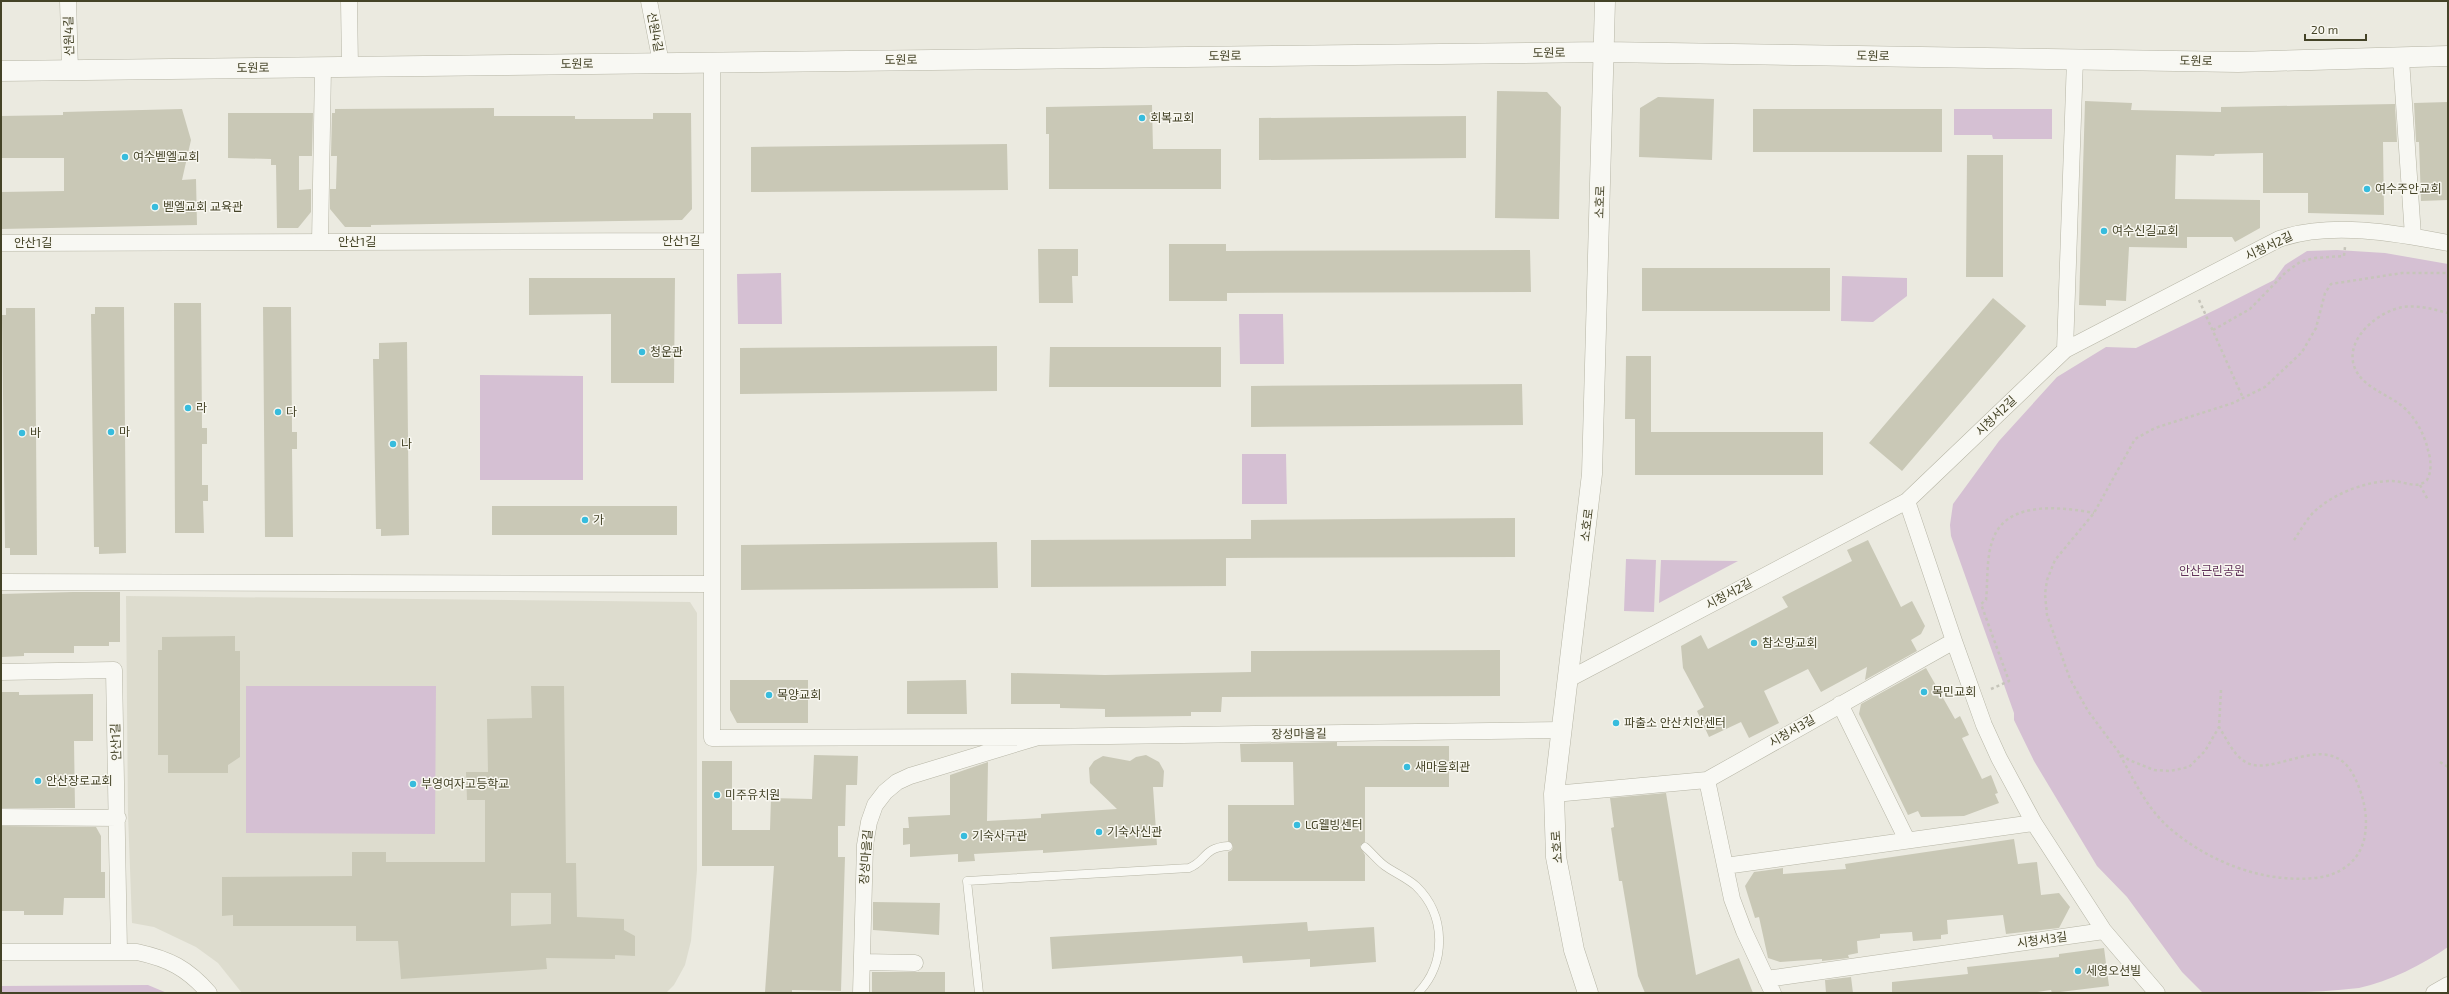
<svg xmlns="http://www.w3.org/2000/svg" width="2449" height="994" viewBox="0 0 2449 994" font-family="'Exo 2','Noto Sans KR',sans-serif">
  <rect width="100%" height="100%" fill="#ebeae0"/>
  <path fill="#dddcce" d="M126,596L690,602L697,613V870L691,941L685,965L674,985L666,993H242L218,963L196,947L154,927L132,923L128,814Z"/>
  <path fill="#d5c0d3" d="M1954,109H2052V139H1993L1992,135H1954Z
    M2337,250L2385,253L2448,264V947C2422,965 2390,981 2359,988C2309,994 2254,993 2203,993L2182,972L2127,897L2097,866L2034,761L2014,720V713L1951,536L1950,525L1953,504L1999,441L2057,377L2106,347L2136,348L2219,308L2274,280L2285,265L2307,251Z
    M781,273L782,324H738L737,274Z
    M1842,276L1907,278V296L1873,322L1841,321Z
    M1239,314H1283L1284,364H1240Z
    M480,375L583,376V480H480Z
    M1242,454H1286L1287,504H1242Z
    M1626,559L1656,560L1654,612L1624,611Z
    M1661,560L1738,561L1659,603Z
    M246,686H436L435,834L246,833Z
    M148,985L167,993H1V986Z"/>
  <path fill="#c9c8b6" fill-rule="evenodd" d="M1497,91L1547,92L1561,107L1559,219L1495,218Z
    M1658,97L1714,99L1712,160L1639,157L1640,108Z
    M2085,101L2132,103L2131,110L2221,112V107L2395,104L2397,142H2383L2384,215L2308,213V193H2263V153L2215,154L2214,156L2176,155L2175,199L2260,200V228L2235,242L2232,237H2187V248L2129,247L2126,301L2106,300V306L2079,305Z
    M2448,102V200L2421,201L2419,142H2416L2414,103Z
    M1152,105L1153,149H1221V189H1049V134H1046V107Z
    M494,108V116H575V119H653V113H691L692,209L682,220L371,225V227H345L330,209V189H336L337,156H331L332,113H335V109Z
    M182,109L191,140L182,180L196,179L197,225L1,229V192L64,191V158H1V116L63,115V112Z
    M1753,109H1942V152H1753Z
    M228,113H313L312,156H299V190L311,189V212L298,228H277L276,165H271V159L228,158Z
    M1466,116V158L1259,160V118Z
    M1007,144L1008,190L751,192V147Z
    M1967,155H2003V277H1966Z
    M1169,244H1226V251L1530,250L1531,292L1227,293V301H1169Z
    M1038,249H1078V276H1072L1073,303H1039Z
    M1642,268H1830V311H1642Z
    M529,278H675L674,383H611V314L529,315Z
    M1993,298L2026,326L1902,471L1869,443Z
    M174,303H201L202,428H207V444H202V485H208V501H203L204,533H175Z
    M95,307H124L126,553L99,554V547H94L91,314H95Z
    M263,307H291L292,432H297V449H292L293,537H265Z
    M6,308H35L37,555H10V548H5L2,315H6Z
    M407,342L409,535L381,536V529H376L373,359H379V343Z
    M997,346V391L740,394V348Z
    M1050,347H1221V387H1049Z
    M1626,356H1651V432H1823V475H1635V419H1625Z
    M1522,384L1523,425L1251,427V386Z
    M492,506H677V535H492Z
    M1515,518V557L1226,558V586L1031,587V540L1251,539V520Z
    M1868,540L1901,607L1912,601L1925,626L1921,634L1911,640L1917,651L1865,680L1867,667L1821,692L1808,669L1764,691L1779,723L1749,738L1741,722L1709,737L1697,711L1704,707L1683,668L1681,646L1701,635L1708,649L1788,607L1782,597L1852,561L1847,550Z
    M997,542L998,588L741,590V545Z
    M73,592H120V642H109V646H74V653H24V656L1,657V594Z
    M235,636V651H240V757L228,765V773H168V755H158V650H162V637Z
    M1500,650V696L1222,697L1221,712H1191V716L1105,717V709L1060,708V704H1011V673L1105,675L1251,672V651Z
    M1926,668L1955,719L1960,716L1969,735L1962,738L1982,779L1991,775L1998,793L1995,794L1999,803L1964,816L1921,817L1918,811L1908,815L1859,714L1861,704Z
    M730,680H808V723H737L730,710Z
    M966,680L967,714H907V681Z
    M531,686H564L566,863H576L577,917L624,919V930L635,936V956L615,955V959L546,958L547,969L401,979L398,941H356V926H233V915L222,916V877L352,876V852H386V862H485V800H467L466,772H488L487,719L532,718ZM511,893H551V924L511,926Z
    M1,692H19V695L93,694V741H74L75,808H1Z
    M1337,742V746H1449V787H1365V842L1360,846L1365,855V881H1228V852L1232,850L1233,846L1228,841V805H1294L1293,762H1241L1240,744Z
    M814,755L858,756L857,785H846L845,826H838V857H845L841,991L792,990V993L765,992L774,866H702V761H732V830H770L771,798L812,799Z
    M1146,755L1159,762L1164,771L1163,787H1153L1157,845L1043,853V850L974,854L975,861L958,862V854L910,857V844L903,845V828H909L908,817L950,815V775L988,762L987,821L1041,818V814L1117,809L1090,783L1089,768L1094,761L1103,756L1130,761L1136,757Z
    M1666,793L1696,975L1739,958L1753,993H1645L1638,976L1622,881H1619L1611,828L1614,827L1610,798Z
    M1,826L96,827L101,836V872H105V898H64L63,915H24V911H1Z
    M2014,839L2018,864L2037,862L2041,895L2059,893L2070,907L2059,928L2006,934L2003,915L1947,920L1948,934L1941,935V939L1913,941L1912,932L1880,934V938L1857,941L1858,953L1848,955L1849,958L1822,961V959L1780,962L1768,958L1759,917L1755,918L1745,886L1754,872L1783,868V874L1846,869L1845,864Z
    M873,902L940,903L939,935L873,930Z
    M1307,922L1308,931L1374,927L1376,962L1310,967V959L1243,963L1242,956L1052,969L1050,937Z
    M2104,948L2109,986L2052,993L2051,990L2030,993H1892V982L1968,974L1967,967L2059,957V954Z
    M872,972H945V993H872Z
    M1851,977L1853,993H1826L1825,980Z"/>
  <g fill="none" stroke-linecap="round" stroke-linejoin="round">
    <g stroke="#b6b5a5" stroke-width="9">
      <path id="service" d="M1365,847C1372,853 1378,861 1385,866C1395,873 1407,878 1416,886C1446,915 1447,963 1418,993
        M979,993L967,881L1189,868C1207,861 1202,848 1228,846"/>
    </g>
    <g stroke="#b6b5a5" stroke-width="17">
      <path id="minor" d="M68,1L70,70
        M349,1L350,67
        M649,1L661,63
        M2401,59L2413,236
        M712,62V738L1038,737
        M320,242L323,67
        M1,243L712,241
        M2065,350L2075,59
        M1907,501L1954,641L1984,725L1999,758L2034,823L2104,931L2157,993
        M1,582L712,584
        M1,672L114,670L119,951
        M1567,680L1907,501L2065,350L2279,239C2330,221 2396,233 2448,243
        M1840,704L1907,840
        M1554,794L1707,780
        M1,817L118,818
        M1725,866L2034,823
        M1,952H137C169,959 187,968 209,993
        M862,962L915,963
        M1766,979L2104,931
        M861,993L865,845L869,822L875,805L885,792L897,782L910,776L1038,737L1561,730
        M1773,993L1744,931L1732,899L1707,780L1954,641
        M2434,993L2448,985"/>
    </g>
    <g stroke="#b6b5a5" stroke-width="21">
      <path id="tertiary" d="M1,71L1604,52L2238,62L2448,56
        M1588,993L1574,950L1556,857L1554,794L1592,474L1605,1"/>
    </g>
    <path stroke="#c6c5ba" stroke-width="2.5" stroke-dasharray="3 3" stroke-linecap="butt" d="M2199,300L2243,398
      M2213,330L2250,309L2286,272L2300,262L2315,258L2344,256L2345,247
      M2420,485L2428,500
      M2294,540C2301,530 2307,518 2316,510C2335,493 2367,481 2392,481C2404,481 2417,490 2427,480C2432,471 2431,460 2428,450C2424,432 2412,411 2395,401C2381,392 2360,384 2354,366C2345,338 2379,311 2403,307C2419,305 2433,309 2448,313
      M1991,689L2009,681L1981,604L1986,600C1988,581 1986,557 1993,539C2007,500 2062,507 2094,513
      M2221,690L2219,727L2205,751L2189,767L2170,771L2154,770L2129,760L2120,754L2088,711L2070,679L2047,615L2045,594L2047,580L2055,560L2094,513L2135,439L2155,428L2233,403L2265,387L2302,352L2316,328L2325,293L2331,284L2402,273H2448
      M2120,755C2135,782 2148,811 2173,831C2212,863 2264,883 2315,878C2338,876 2358,863 2364,840C2369,818 2364,796 2354,776C2328,726 2272,781 2244,761C2233,754 2226,738 2219,727
      M2440,762L2448,767"/>
    <use href="#service" stroke="#f8f8f3" stroke-width="8"/>
    <use href="#minor" stroke="#f8f8f3" stroke-width="16"/>
    <use href="#tertiary" stroke="#f8f8f3" stroke-width="20"/>
  </g>
  <g fill="#37bcdd" stroke="#f8f7f0" stroke-width="1.5">
    <circle cx="1142" cy="118" r="4"/>
    <circle cx="125" cy="157" r="4"/>
    <circle cx="2367" cy="189" r="4"/>
    <circle cx="155" cy="207" r="4"/>
    <circle cx="2104" cy="231" r="4"/>
    <circle cx="642" cy="352" r="4"/>
    <circle cx="188" cy="408" r="4"/>
    <circle cx="278" cy="412" r="4"/>
    <circle cx="111" cy="432" r="4"/>
    <circle cx="22" cy="433" r="4"/>
    <circle cx="393" cy="444" r="4"/>
    <circle cx="585" cy="520" r="4"/>
    <circle cx="1754" cy="643" r="4"/>
    <circle cx="1924" cy="692" r="4"/>
    <circle cx="769" cy="695" r="4"/>
    <circle cx="1616" cy="723" r="4"/>
    <circle cx="1407" cy="767" r="4"/>
    <circle cx="38" cy="781" r="4"/>
    <circle cx="413" cy="784" r="4"/>
    <circle cx="717" cy="795" r="4"/>
    <circle cx="1297" cy="825" r="4"/>
    <circle cx="1099" cy="832" r="4"/>
    <circle cx="964" cy="836" r="4"/>
    <circle cx="2078" cy="971" r="4"/>
  </g>
  <g text-anchor="middle" stroke-width="3" stroke-linejoin="round" paint-order="stroke">
    <g font-size="12" fill="#444327" stroke="#f8f7f0">
      <text transform="translate(655 32) rotate(79)" y="4">선원4길</text>
      <text transform="translate(69 36) rotate(-92)" y="4">선원4길</text>
      <text transform="translate(1549 53) rotate(-1)" y="4">도원로</text>
      <text transform="translate(1225 56) rotate(-1)" y="4">도원로</text>
      <text transform="translate(1873 56) rotate(1)" y="4">도원로</text>
      <text transform="translate(901 60) rotate(-1)" y="4">도원로</text>
      <text transform="translate(2196 61) rotate(1)" y="4">도원로</text>
      <text transform="translate(577 64) rotate(-1)" y="4">도원로</text>
      <text transform="translate(253 68) rotate(-1)" y="4">도원로</text>
      <text transform="translate(1600 202) rotate(-88)" y="4">소호로</text>
      <text x="681" y="245">안산1길</text>
      <text x="357" y="246">안산1길</text>
      <text x="33" y="247">안산1길</text>
      <text transform="translate(2269 246) rotate(-25)" y="4">시청서2길</text>
      <text transform="translate(1996 416) rotate(-44)" y="4">시청서2길</text>
      <text transform="translate(1587 525) rotate(-83)" y="4">소호로</text>
      <text transform="translate(1729 594) rotate(-28)" y="4">시청서2길</text>
      <text transform="translate(1792 731) rotate(-30)" y="4">시청서3길</text>
      <text transform="translate(1299 734) rotate(-1)" y="4">장성마을길</text>
      <text transform="translate(116 742) rotate(-92)" y="4">안산1길</text>
      <text transform="translate(1557 847) rotate(-94)" y="4">소호로</text>
      <text transform="translate(866 857) rotate(-86)" y="4">장성마을길</text>
      <text transform="translate(2042 940) rotate(-8)" y="4">시청서3길</text>
    </g>
    <g font-size="12" fill="#444327" stroke="#f8f7f0" text-anchor="start">
      <text x="1150" y="122">회복교회</text>
      <text x="133" y="161">여수벧엘교회</text>
      <text x="2375" y="193">여수주안교회</text>
      <text x="163" y="211">벧엘교회 교육관</text>
      <text x="2112" y="235">여수신길교회</text>
      <text x="650" y="356">청운관</text>
      <text x="196" y="412">라</text>
      <text x="286" y="416">다</text>
      <text x="119" y="436">마</text>
      <text x="30" y="437">바</text>
      <text x="401" y="448">나</text>
      <text x="593" y="524">가</text>
      <text x="1762" y="647">참소망교회</text>
      <text x="1932" y="696">목민교회</text>
      <text x="777" y="699">목양교회</text>
      <text x="1624" y="727">파출소 안산치안센터</text>
      <text x="1415" y="771">새마을회관</text>
      <text x="46" y="785">안산장로교회</text>
      <text x="421" y="788">부영여자고등학교</text>
      <text x="725" y="799">미주유치원</text>
      <text x="1305" y="829">LG웰빙센터</text>
      <text x="1107" y="836">기숙사신관</text>
      <text x="972" y="840">기숙사구관</text>
      <text x="2086" y="975">세영오션빌</text>
    </g>
    <g font-size="12" fill="#61325a" stroke="#f8f7f0">
      <text x="2212" y="575">안산근린공원</text>
    </g>
  </g>
  <rect width="2449" height="994" fill="none" stroke="#444327" stroke-width="4"/>
  <path d="M2305 34v6h61v-6" fill="none" stroke="#444327" stroke-width="2"/>
  <text x="2311" y="34" font-size="12" fill="#444327" stroke="#f8f7f0" stroke-width="3" paint-order="stroke">20 m</text>
</svg>
